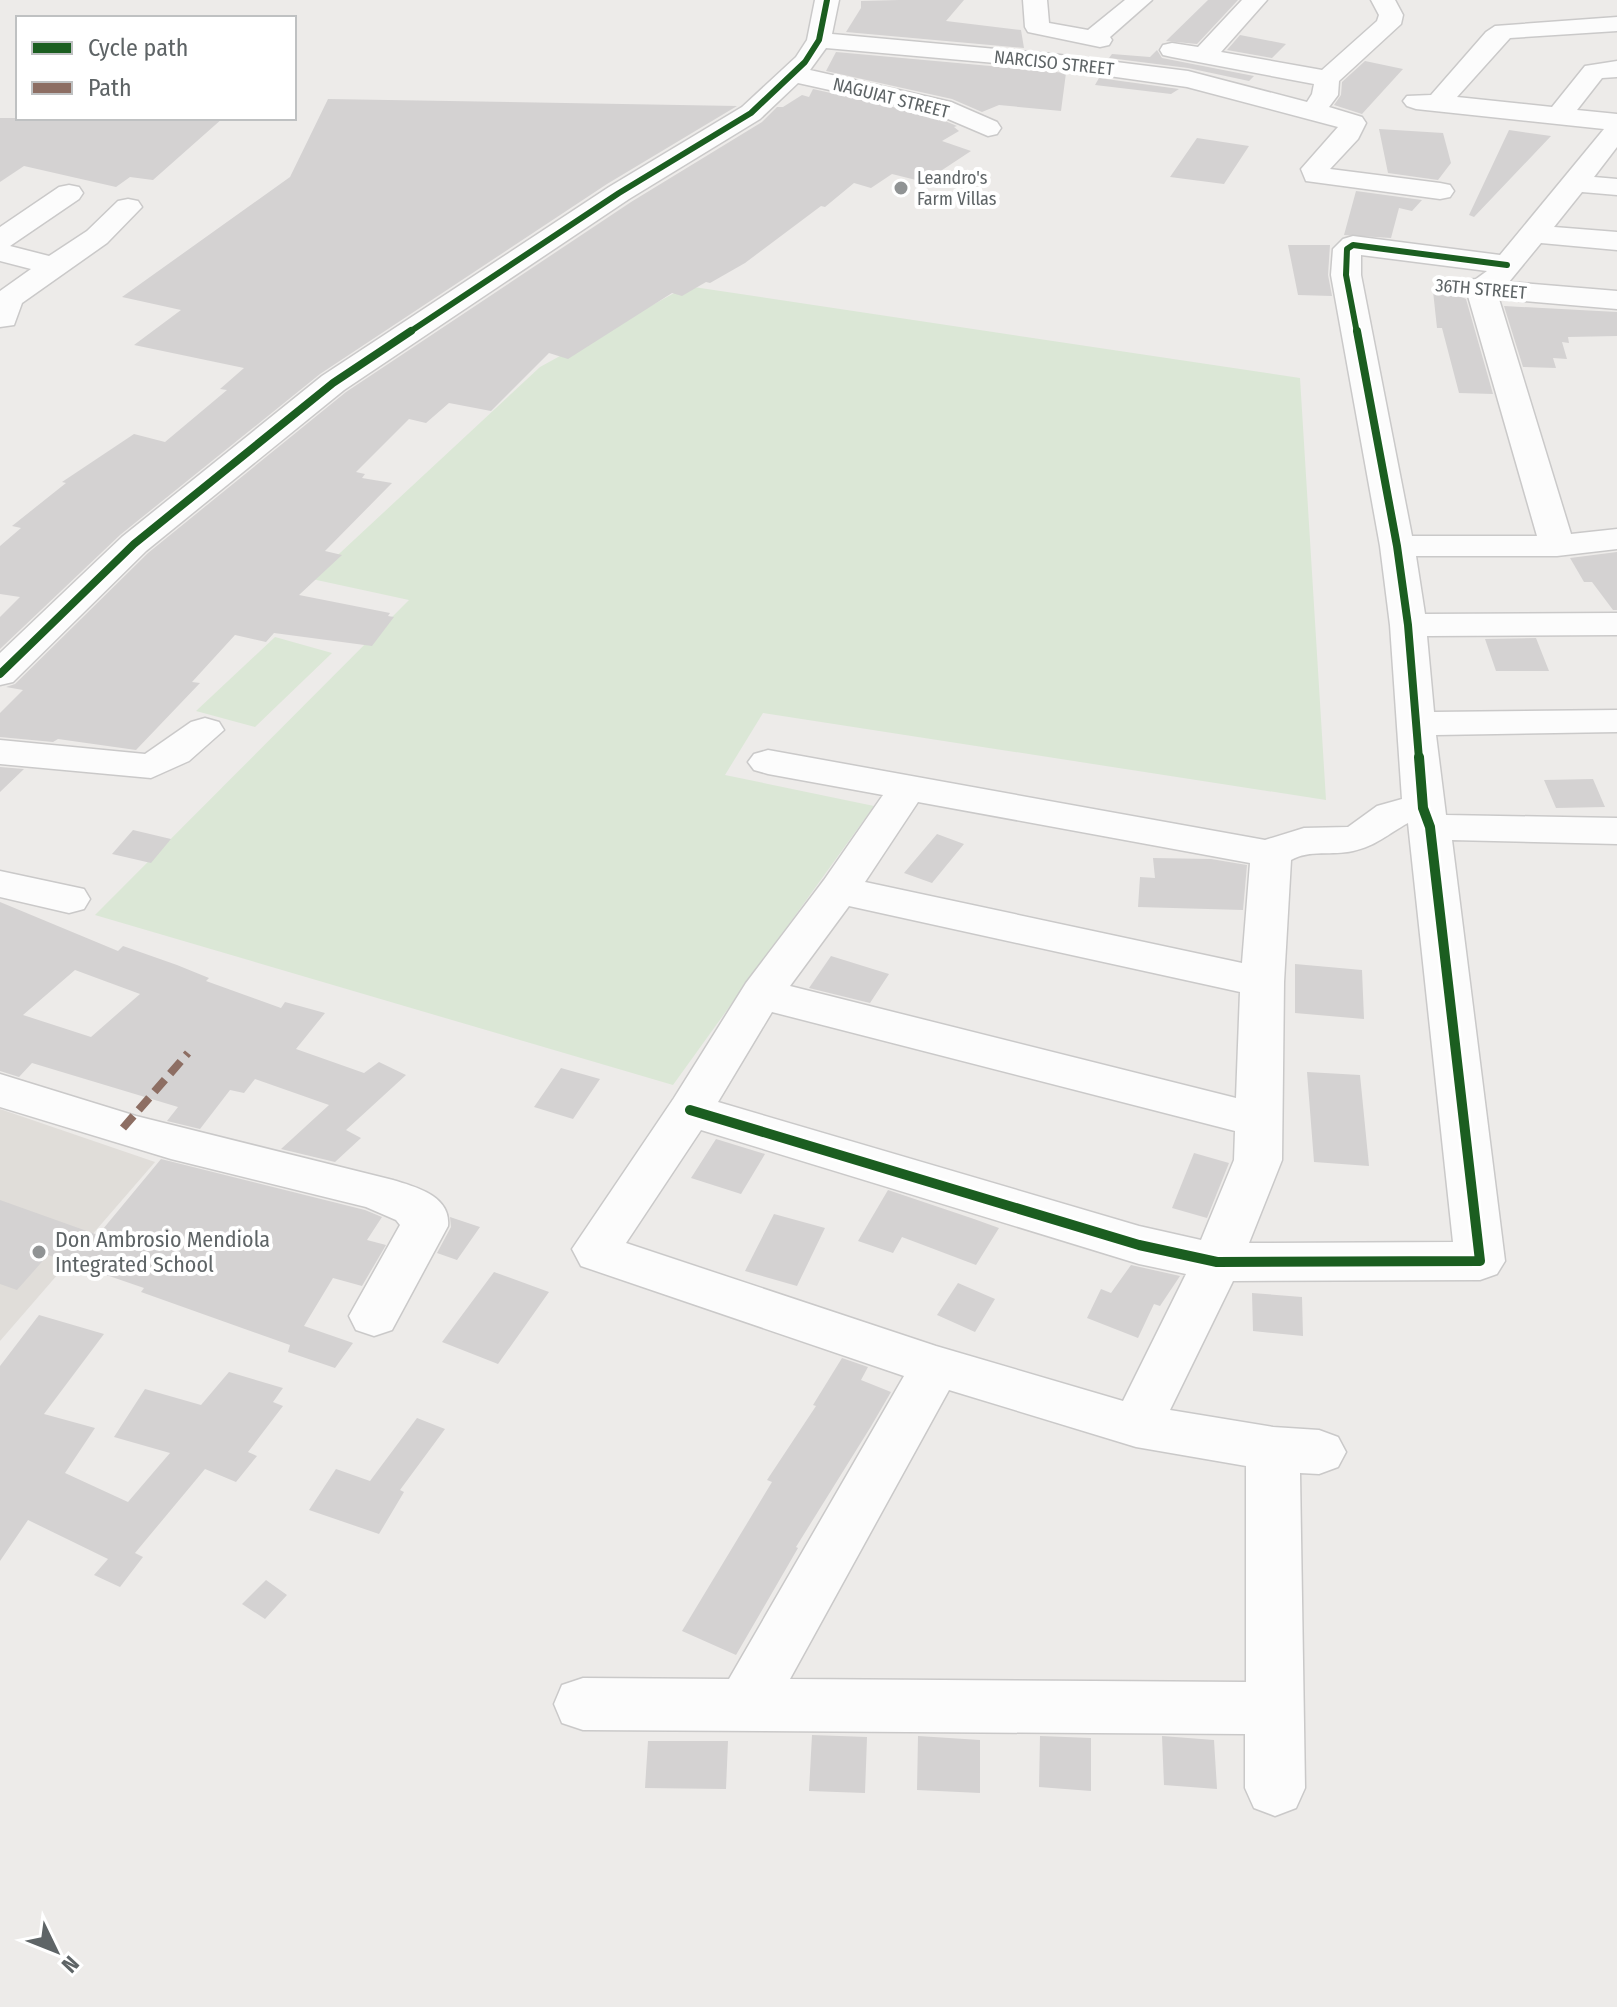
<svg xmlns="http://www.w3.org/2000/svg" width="1617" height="2007" viewBox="0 0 1617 2007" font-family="'Fira Sans Condensed',sans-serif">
  <rect width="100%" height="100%" fill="#edebe9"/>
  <path fill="#e0ddd9" d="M0,1109L155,1162L0,1341Z"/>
  <path fill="#dbe7d6" d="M687,286L1300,378L1326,800L763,713L725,775L874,806L673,1085L95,915L409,600L312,579L540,367Z
    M275,637L332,653L255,727L196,711Z"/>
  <path fill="#d4d2d2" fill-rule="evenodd" d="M899,0H964L946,21L1021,30L1024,48L846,32L861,8V1Z
    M1208,0H1238L1197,44L1166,41Z
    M1240,35L1286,44L1272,58L1227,50Z
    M1157,50L1162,58L1254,76L1249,81L1188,68L1109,58L1112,54L1150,57Z
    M836,52L1066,73L1061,111L999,105L982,112L952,99L826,71Z
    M1365,61L1403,69L1362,114L1334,105L1341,95L1342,82Z
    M1099,78L1179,89L1171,94L1095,85Z
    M813,89L933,116L957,126L954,127L959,131L942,141L971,151L924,182L892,174L871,188L854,183L825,207L821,206L745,263L710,283L706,282L682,296L672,293L568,359L549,353L491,411L449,403L426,423L409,419L356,472L365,474L362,478L392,483L325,551L342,555L299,595L390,613L388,616L394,617L372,646L274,633L266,642L235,635L192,682L200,683L136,750L58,739L53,742L0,737V713L23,690L6,687L15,684L148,553L346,392L631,202L762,122L777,107H783L802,95L809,97Z
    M328,99L737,106L607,184L320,374L120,535L0,649V617L20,597L0,594V546L21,528L12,526L66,483L62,482L134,434L165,442L227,390L220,389L244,368L134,345L181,310L122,297L290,177Z
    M0,118H223L153,180L130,177L116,187L24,166L0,182Z
    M1379,129L1443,133L1451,163L1438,180L1388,173Z
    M1509,130L1551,136L1474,217L1469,215Z
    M1197,138L1249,146L1224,184L1170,177Z
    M1356,191L1422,200L1412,211L1399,208L1391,238L1344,235Z
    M1288,245H1330L1328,275L1332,296L1298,295Z
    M1433,291H1449L1466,299L1493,394L1459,393L1442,328H1437Z
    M1504,306L1617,312V336L1568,337L1569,343L1562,342L1567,359L1553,358L1556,368L1523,367Z
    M1617,552V610H1613L1592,582H1584L1570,558Z
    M1536,638L1549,671H1496L1485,639Z
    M0,767L24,769L0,792Z
    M1593,779L1605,807L1556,808L1544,780Z
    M133,830L171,839L151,863L112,854Z
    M937,834L964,844L932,883L904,873Z
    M1153,858L1211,859L1247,865L1243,910L1138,907L1140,877L1155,878Z
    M0,902L118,951L123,946L177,965L209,978L206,981L281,1008L285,1002L325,1013L296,1049L364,1073L379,1062L406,1075L346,1130L361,1138L335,1162L281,1149L329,1105L255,1079L244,1093L230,1090L200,1129L167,1121L178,1107L32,1063L19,1077L0,1071ZM75,970L140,994L91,1037L23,1015Z
    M831,956L889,974L870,1003L809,988Z
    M1295,964L1362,970L1364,1019L1295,1013Z
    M561,1068L600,1079L573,1119L534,1107Z
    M1307,1072L1360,1075L1369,1166L1314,1162Z
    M716,1139L765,1154L741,1194L691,1178Z
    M1194,1153L1229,1163L1207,1218L1172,1208Z
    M161,1159L365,1210L382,1217L367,1240L386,1245L362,1286L333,1278L304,1326L353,1343L335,1368L288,1352L290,1345L141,1292L144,1288L48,1255L17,1290L0,1284V1200L98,1235Z
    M888,1190L974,1219L999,1228L976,1265L902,1237L893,1253L858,1241Z
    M774,1214L825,1228L797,1286L745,1271Z
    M450,1217L480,1227L457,1260L437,1253L451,1227Z
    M1131,1265L1180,1276L1160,1306L1154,1304L1138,1338L1087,1318L1101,1289L1111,1293Z
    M494,1272L549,1292L498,1364L442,1342Z
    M958,1283L995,1299L975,1332L937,1315Z
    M1252,1293L1302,1297L1303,1336L1253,1331Z
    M39,1315L104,1334L44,1414L95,1428L65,1473L128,1502L170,1453L114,1437L145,1389L201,1405L229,1372L283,1388L273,1402L283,1406L248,1452L257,1456L236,1482L205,1469L135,1553L143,1557L120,1587L94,1575L108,1559L28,1520L0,1561V1366Z
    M842,1358L868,1367L861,1380L891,1392L870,1428L796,1547L798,1548L736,1655L682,1631L772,1482L767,1480L816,1406L813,1405Z
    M417,1418L445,1429L400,1490L404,1492L379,1534L309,1510L336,1469L370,1481Z
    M266,1580L287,1595L265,1619L242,1604Z
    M812,1735L867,1737L865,1793L809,1791Z
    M918,1736L980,1740V1793L917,1790Z
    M1040,1736L1091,1738V1791L1039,1787Z
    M1162,1736L1214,1740L1217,1789L1164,1785Z
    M648,1741H728L726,1789L645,1788Z"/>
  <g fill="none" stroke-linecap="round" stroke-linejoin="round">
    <g stroke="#cac9c9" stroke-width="3">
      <path id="minor" d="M815,0H839L832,34L1052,54L1188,71L1307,102L1312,94L1314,84L1172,57L1163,55L1160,50L1163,45L1172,43L1198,47L1242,0H1267L1221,52L1322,70L1377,21L1379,15L1371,0H1395L1403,15L1401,24L1339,81L1338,95L1329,107L1362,117L1366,123L1358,139L1330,169L1440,183L1450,185L1454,191L1450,197L1440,199L1306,181L1301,169L1338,127L1187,87L1052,68L826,48L810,70L951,102L997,122L1001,128L997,134L988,136L934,113L798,83L760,119L629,199L344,390L146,551L13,682L0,685V653L122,537L322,376L609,187L742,107L796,57L807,40Z
        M1023,0H1047L1049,23L1088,30L1125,0H1152L1110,37L1112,40L1109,45L1100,47L1028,32L1025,27Z
        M1617,17V31L1510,38L1457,97L1552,107L1585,66L1617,61V77L1602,78L1577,110L1617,114V147L1594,177L1617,179V195L1582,192L1554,227L1617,232V250L1541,243L1509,282L1617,291V309L1499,299L1571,534L1617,529V549L1557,556H1416L1425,614L1617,613V635L1427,636L1434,712L1617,710V732L1436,735L1446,815L1617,818V844L1452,840L1505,1261L1497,1274L1480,1280L1233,1281L1170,1410L1273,1427L1319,1430L1338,1437L1346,1452L1338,1467L1319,1474L1300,1473L1305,1788L1296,1808L1275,1816L1254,1808L1245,1788V1734L583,1730L562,1723L554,1704L562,1685L583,1678L729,1679L904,1376L581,1266L572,1249L674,1098L746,983L824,880L883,795L768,774L754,770L748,762L754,754L768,750L1265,840L1304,828L1348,827L1377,806L1402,799L1390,625L1380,546L1331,275L1333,249L1343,239L1353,236L1500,255L1604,129L1416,109L1407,106L1403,101L1407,96L1431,95L1486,32L1495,26ZM1361,255L1487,271L1476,279L1454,281L1449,287L1454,293L1468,296L1537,536H1412L1361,275ZM918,802L1250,863L1242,963L865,882ZM1408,823L1453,1242L1249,1243L1282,1160L1284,982L1291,860C1310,849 1332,856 1353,851C1376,846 1388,834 1408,823ZM849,906L1240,992L1236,1098L790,986ZM772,1012L1235,1131L1234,1160L1201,1240L1139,1226L718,1102ZM701,1130L1139,1264L1186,1274L1123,1401L936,1346L626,1243ZM949,1390L1136,1447L1246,1466V1682L790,1679Z
        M69,185L79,187L83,193L79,199L10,246L49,256L87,231L118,201L128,199L138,201L142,207L107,243L22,303L14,325L0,327V291L31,269L0,261V227L59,187Z
        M205,718L219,722L224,730L189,761L151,778L0,764V740L145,754L191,722Z
        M0,871L84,889L90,899L84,909L69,913L0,897Z
        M0,1074L136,1116L393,1180C416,1187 451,1196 448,1226L392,1330L374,1336L356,1330L349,1316L400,1225L396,1220L366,1207L171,1159L0,1107Z"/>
    </g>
    <use href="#minor" fill="#fcfcfc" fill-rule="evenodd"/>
    <path stroke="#8d6e63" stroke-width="8" stroke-dasharray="16 8" stroke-linecap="butt" d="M123,1128L188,1053"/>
    <g stroke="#fff" stroke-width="9">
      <path id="cycleway-far2" d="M408,333L619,193L751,113L805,62L819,40L827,0
        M1357,333L1346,275L1347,249L1353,245L1507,265"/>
    </g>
    <g stroke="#fff" stroke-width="12">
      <path id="cycleway-far1" d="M1357,331L1397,546L1408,625L1419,759
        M0,674L134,544L333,383L411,331"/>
    </g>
    <g stroke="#fff" stroke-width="15">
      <path id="cycleway" d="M690,1110L1139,1245L1217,1262L1480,1261L1430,827L1423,808L1419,757"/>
    </g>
    <use href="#cycleway-far2" stroke="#1b5e20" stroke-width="6"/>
    <use href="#cycleway-far1" stroke="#1b5e20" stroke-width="8"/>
    <use href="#cycleway" stroke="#1b5e20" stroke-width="10"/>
  </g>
  <g fill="#909394" stroke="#fff" stroke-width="3">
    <circle cx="901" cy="188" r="8"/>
    <circle cx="39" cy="1252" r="8"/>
  </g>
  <g text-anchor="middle" stroke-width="8" stroke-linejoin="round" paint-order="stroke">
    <g font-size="18" fill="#5e6466" stroke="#fff">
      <text transform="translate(1054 63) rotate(6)" y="6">NARCISO STREET</text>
      <text transform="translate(891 98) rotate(14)" y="6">NAGUIAT STREET</text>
      <text transform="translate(1481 289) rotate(5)" y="6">36TH STREET</text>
    </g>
    <g font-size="18" fill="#5e6466" stroke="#fff" text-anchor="start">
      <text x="917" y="184">Leandro's<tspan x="917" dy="21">Farm Villas</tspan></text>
    </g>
    <g font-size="22" fill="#5e6466" stroke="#fff" text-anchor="start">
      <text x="55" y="1247">Don Ambrosio Mendiola<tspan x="55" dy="25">Integrated School</tspan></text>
    </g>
  </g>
  <rect x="16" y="16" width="280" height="104" fill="#ffffff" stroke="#bfc1c2" stroke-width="2"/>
  <rect x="32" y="42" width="40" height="12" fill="#1b5e20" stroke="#bfc1c2" stroke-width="2"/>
  <text x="88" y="56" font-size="24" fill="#5e6466">Cycle path</text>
  <rect x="32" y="82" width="40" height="12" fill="#8d6e63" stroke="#bfc1c2" stroke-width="2"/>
  <text x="88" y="96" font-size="24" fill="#5e6466">Path</text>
  <g transform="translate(56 1951) rotate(133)" stroke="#ffffff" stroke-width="6" paint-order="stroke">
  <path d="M0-6L14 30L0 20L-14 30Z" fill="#5e6466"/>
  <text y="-12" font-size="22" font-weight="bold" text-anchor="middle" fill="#5e6466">N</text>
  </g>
</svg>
